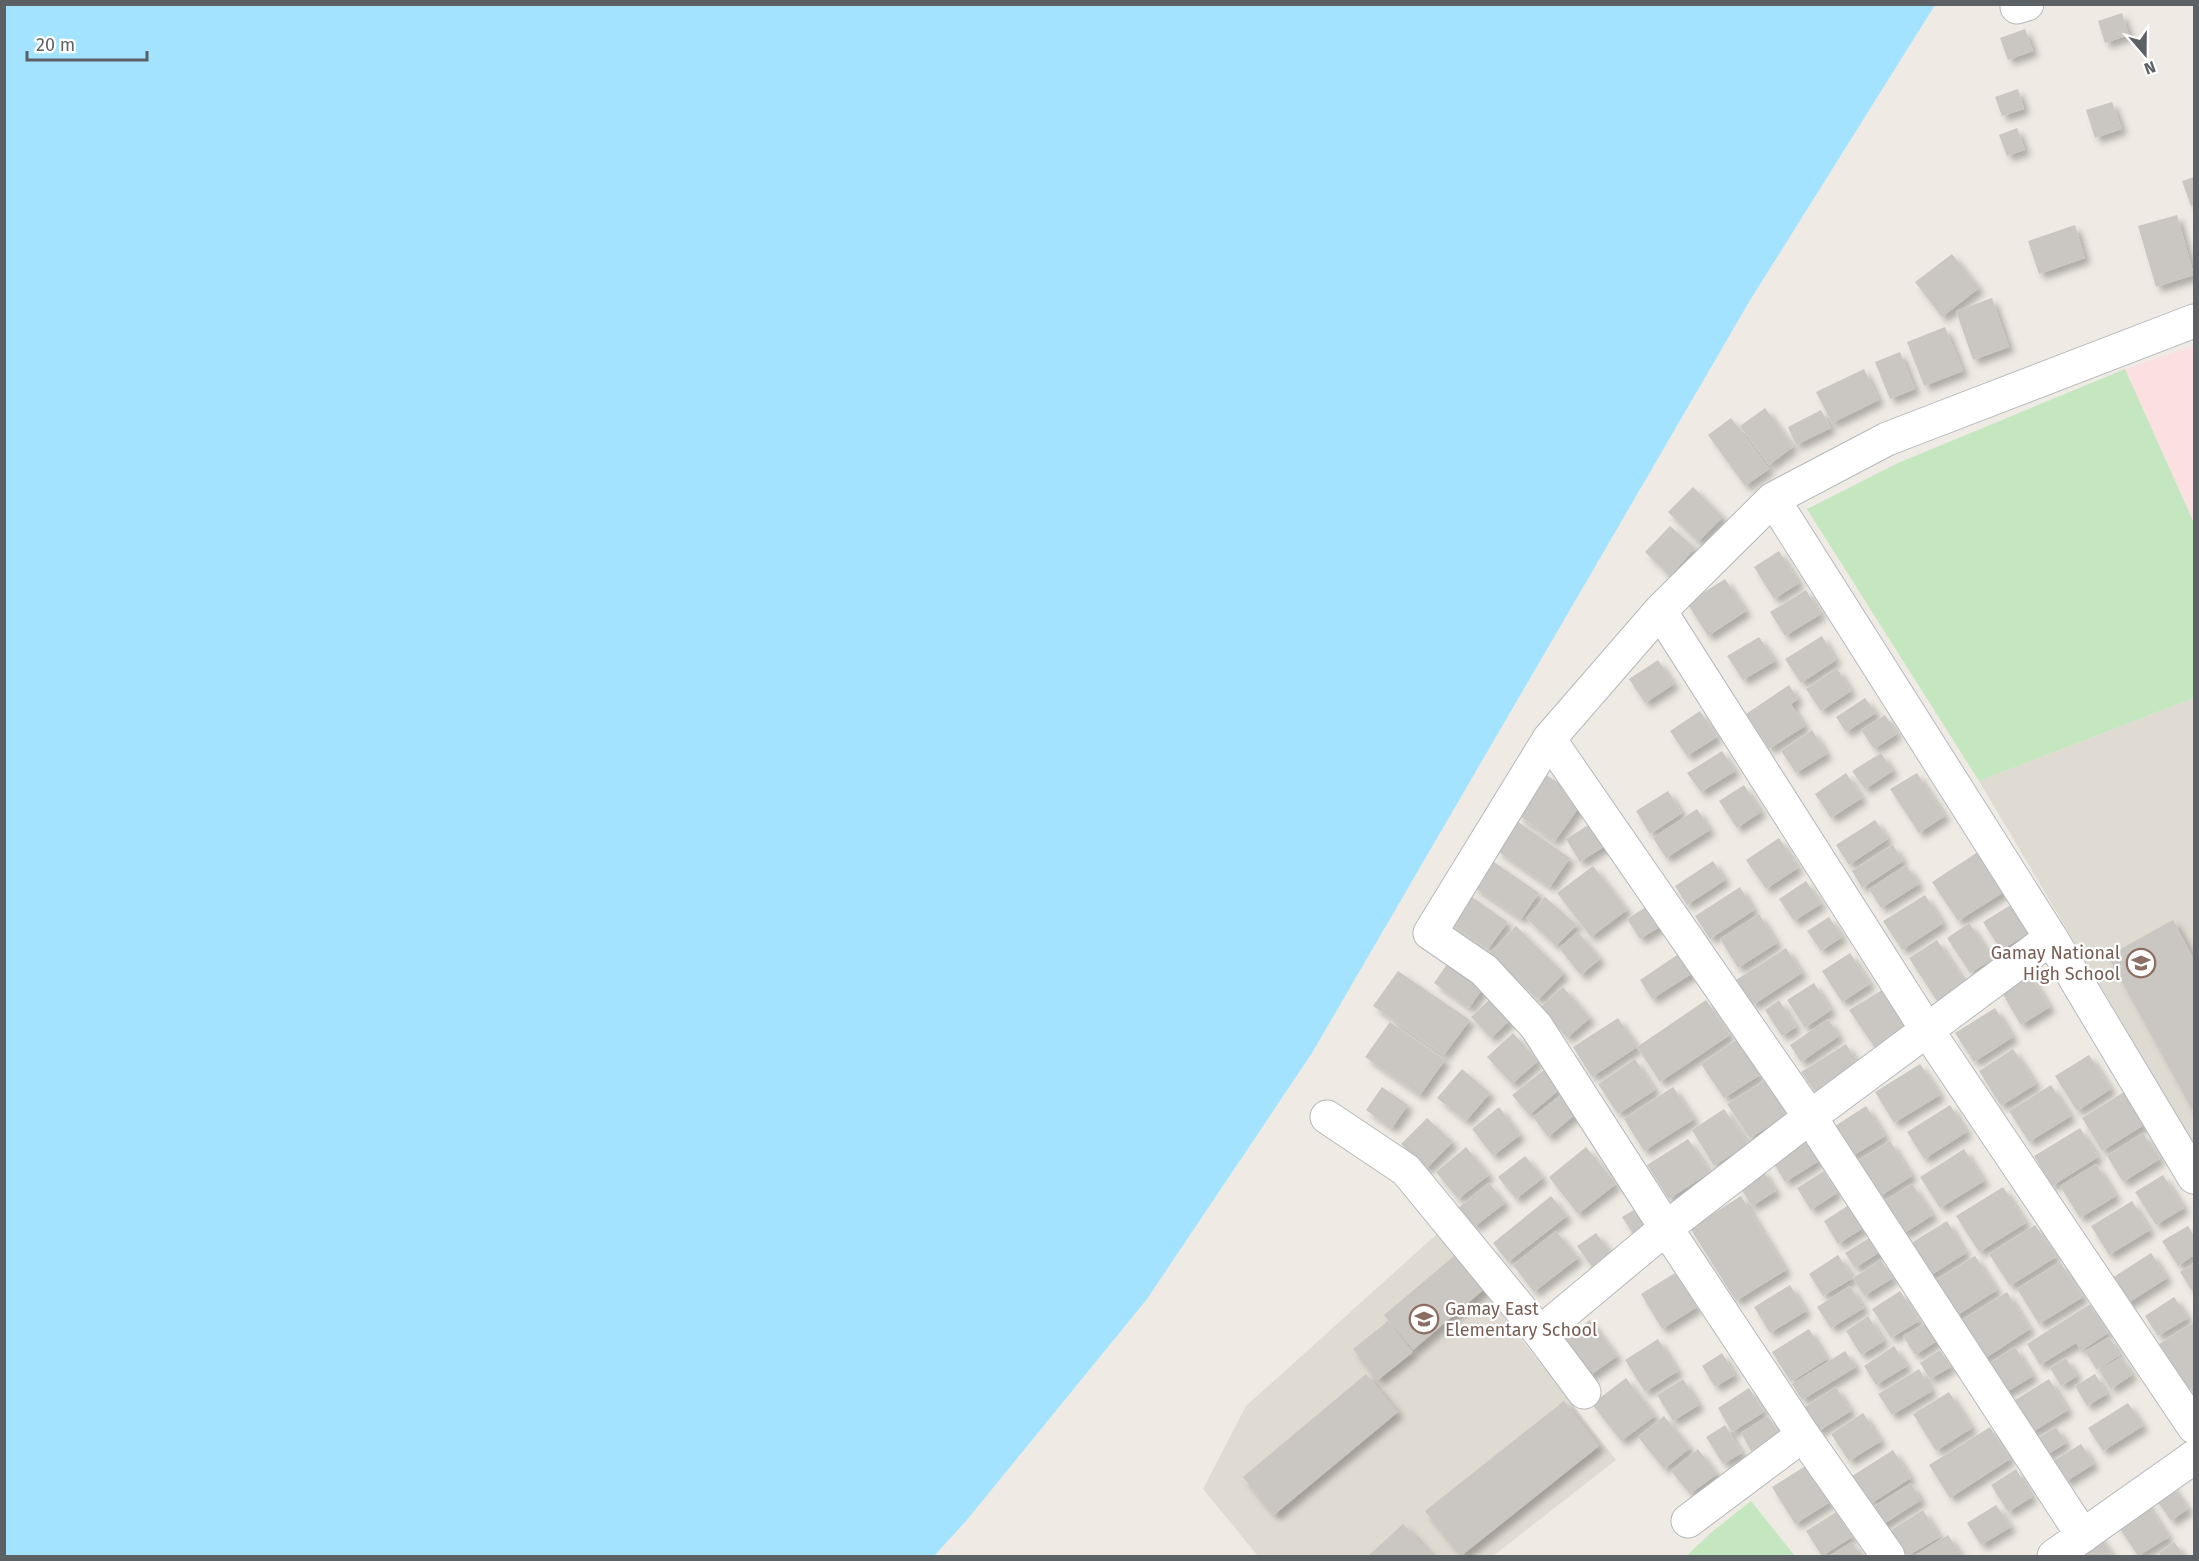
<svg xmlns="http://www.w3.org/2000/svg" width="2199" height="1561" viewBox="0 0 2199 1561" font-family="'Fira Sans',sans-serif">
  <defs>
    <filter id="shadow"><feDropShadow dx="5.5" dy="5.5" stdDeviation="3" flood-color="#0004"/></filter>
  </defs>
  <rect width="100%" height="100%" fill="#efebe4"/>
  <path fill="#dfdad2" d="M2194,698V1144L1979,781Z
    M1438,1233L1616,1460L1493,1556H1258L1203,1489L1246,1406Z"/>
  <path fill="#fce0e1" d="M2194,346V523L2125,369Z"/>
  <path fill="#c5e7c0" d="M2125,369L2194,523V698L1979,781L1807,509L1898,463Z
    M1751,1501L1795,1556H1686L1713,1531Z"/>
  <path fill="#a4e3ff" d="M5,4H1935V5L1749,302L1312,1053L1147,1299L966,1521L934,1556H5Z"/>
  <path fill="#cac6c1" filter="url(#shadow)" d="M2122,13L2129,35L2105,43L2098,21Z
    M2025,29L2033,51L2008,60L2000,38Z
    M2018,89L2024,109L2002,116L1995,97Z
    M2112,102L2122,129L2095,138L2086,110Z
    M2017,128L2025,150L2007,156L1999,135Z
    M2194,177V205L2191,206L2182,181Z
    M2177,215L2194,275L2156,287L2138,226Z
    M2075,225L2085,258L2039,274L2028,241Z
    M1952,254L1979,288L1942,317L1915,282Z
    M1992,298L2009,347L1973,360L1956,311Z
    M1945,327L1963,371L1924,386L1907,342Z
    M1900,352L1915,389L1890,399L1875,362Z
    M1864,369L1879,400L1832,423L1816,392Z
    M1765,408L1793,447L1769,465L1740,426Z
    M1821,410L1831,428L1796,445L1788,427Z
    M1731,418L1769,469L1745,486L1708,435Z
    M1693,487L1723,517L1698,542L1668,512Z
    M1670,526L1695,548L1670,576L1645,552Z
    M1779,551L1799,583L1774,599L1754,567Z
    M1725,579L1746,611L1708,636L1687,603Z
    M1806,590L1821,614L1785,636L1770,612Z
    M1822,636L1836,660L1801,683L1785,659Z
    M1759,637L1775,661L1743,680L1727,656Z
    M1658,660L1674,684L1645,703L1629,679Z
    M1837,668L1851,691L1821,711L1806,689Z
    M1789,685L1798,699L1791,704L1805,726L1769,749L1746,714Z
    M1865,698L1876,713L1846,732L1836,717Z
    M1700,711L1717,737L1687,756L1670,731Z
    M1885,715L1897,734L1874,749L1861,730Z
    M1812,730L1827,754L1796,773L1781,751Z
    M1722,751L1735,771L1701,792L1687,773Z
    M1881,753L1893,771L1865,789L1852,771Z
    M1846,773L1862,798L1831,818L1815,794Z
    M1917,773L1945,816L1919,833L1890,789Z
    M1545,774L1584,800L1555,841L1517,814Z
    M1744,785L1761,812L1737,828L1719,801Z
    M1668,791L1682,813L1650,834L1636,811Z
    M1697,809L1710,830L1666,858L1653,838Z
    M1875,820L1888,839L1849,865L1836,845Z
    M1517,821L1570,858L1550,887L1496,850Z
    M1593,822L1608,844L1580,862L1566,839Z
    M1779,838L1798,868L1766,889L1746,860Z
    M1893,845L1903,861L1862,888L1852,871Z
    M1978,852L2004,892L1958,921L1932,882Z
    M1491,860L1539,893L1521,919L1472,886Z
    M1713,861L1725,880L1687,905L1675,886Z
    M1906,865L1919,884L1881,908L1869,889Z
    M1593,866L1627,910L1591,937L1557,893Z
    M1806,881L1821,904L1794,921L1779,899Z
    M1740,887L1754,910L1710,939L1695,916Z
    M1466,893L1508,922L1488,949L1446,921Z
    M1925,895L1943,923L1902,950L1883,921Z
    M1545,897L1577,925L1556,946L1526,918Z
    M1652,903L1666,923L1640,939L1627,919Z
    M2014,903L2032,931L2001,950L1983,922Z
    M1759,914L1777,943L1738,968L1720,939Z
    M1829,917L1842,937L1821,951L1807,931Z
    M2173,920L2194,959V1113L2108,956Z
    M1969,923L1993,959L1970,973L1947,938Z
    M1516,926L1564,973L1538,1000L1489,954Z
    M1578,932L1600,959L1581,975L1559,948Z
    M1937,940L1965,982L1937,1001L1909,958Z
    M1786,948L1802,973L1753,1005L1736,980Z
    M1683,951L1696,971L1652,999L1640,980Z
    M1850,953L1870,984L1842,1002L1822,971Z
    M1450,960L1485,985L1469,1008L1434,983Z
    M1398,971L1470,1020L1444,1055L1373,1006Z
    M2030,975L2050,1007L2021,1025L2002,993Z
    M1814,983L1831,1010L1805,1028L1787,1000Z
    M1563,987L1590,1018L1567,1038L1540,1007Z
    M1882,990L1907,1027L1875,1048L1849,1010Z
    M1490,999L1510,1020L1491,1038L1471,1017Z
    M1706,1000L1730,1035L1660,1082L1637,1047Z
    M1779,1000L1796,1027L1782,1036L1765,1010Z
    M1995,1008L2013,1037L1974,1062L1955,1033Z
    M1618,1018L1637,1047L1592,1077L1573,1047Z
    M1828,1019L1839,1036L1801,1062L1790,1045Z
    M1390,1022L1445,1060L1420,1095L1365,1057Z
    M1513,1033L1538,1061L1512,1084L1487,1057Z
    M1736,1040L1760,1075L1724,1098L1701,1064Z
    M1846,1044L1858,1063L1815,1092L1801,1072Z
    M2013,1049L2036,1084L2001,1106L1979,1071Z
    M2089,1055L2111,1089L2077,1111L2055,1076Z
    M1635,1059L1655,1090L1618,1114L1598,1084Z
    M1920,1064L1940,1095L1894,1123L1875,1092Z
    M1462,1069L1490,1093L1466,1121L1437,1098Z
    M1544,1070L1559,1090L1529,1115L1512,1095Z
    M1769,1078L1791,1112L1750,1138L1727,1104Z
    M2051,1085L2071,1116L2029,1142L2009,1111Z
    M1382,1087L1408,1105L1392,1128L1366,1110Z
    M1673,1087L1694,1119L1644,1151L1624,1119Z
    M2124,1092L2144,1125L2102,1151L2082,1118Z
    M1562,1094L1577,1113L1548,1137L1533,1117Z
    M1950,1105L1967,1132L1924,1159L1907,1132Z
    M1866,1106L1885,1136L1851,1157L1832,1128Z
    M1499,1107L1520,1135L1493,1156L1472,1129Z
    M1724,1109L1748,1144L1714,1166L1692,1130Z
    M1427,1118L1453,1142L1426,1169L1401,1144Z
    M2080,1128L2098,1157L2052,1186L2034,1156Z
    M2143,1133L2160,1159L2123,1182L2107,1156Z
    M1804,1138L1819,1161L1785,1182L1771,1159Z
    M1688,1139L1710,1172L1669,1199L1647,1165Z
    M1890,1141L1912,1176L1879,1197L1856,1162Z
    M1466,1147L1489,1175L1458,1199L1436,1172Z
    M1586,1147L1616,1184L1578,1214L1549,1177Z
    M1964,1149L1984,1181L1940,1208L1920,1177Z
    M1525,1156L1543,1178L1516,1199L1498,1177Z
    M2096,1164L2116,1196L2080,1218L2060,1186Z
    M1762,1169L1776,1191L1752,1206L1738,1184Z
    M1824,1171L1837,1193L1811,1210L1797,1188Z
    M2163,1175L2184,1208L2156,1225L2135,1192Z
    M1489,1183L1505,1203L1474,1227L1458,1208Z
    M1912,1184L1933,1215L1903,1234L1883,1202Z
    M2003,1187L2026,1223L1979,1252L1956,1216Z
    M1551,1196L1567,1216L1508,1262L1493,1243Z
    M1741,1196L1786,1270L1736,1301L1690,1228Z
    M2132,1201L2150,1230L2109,1255L2091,1226Z
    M1849,1205L1863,1228L1838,1244L1824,1221Z
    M1639,1207L1651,1225L1634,1235L1622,1217Z
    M1947,1221L1966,1253L1928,1277L1908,1245Z
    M2035,1225L2056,1257L2010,1286L1989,1254Z
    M2188,1226L2194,1236V1255L2178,1266L2162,1241Z
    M1556,1231L1578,1258L1534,1292L1513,1265Z
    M1596,1233L1611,1253L1592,1267L1577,1246Z
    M1874,1235L1883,1250L1855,1268L1845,1253Z
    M1460,1251L1489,1285L1413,1350L1384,1315Z
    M2151,1253L2167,1278L2125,1305L2109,1280Z
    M1838,1255L1853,1278L1881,1260L1893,1278L1864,1296L1853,1278L1823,1296L1809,1274Z
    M1975,1256L1997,1290L1953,1318L1931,1283Z
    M2060,1262L2083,1297L2039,1324L2017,1289Z
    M2194,1263V1294L2180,1272Z
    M1675,1273L1697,1307L1662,1329L1641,1294Z
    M1790,1285L1806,1311L1770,1333L1754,1307Z
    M1850,1286L1864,1308L1831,1328L1817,1307Z
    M1900,1291L1919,1321L1891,1338L1872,1309Z
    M2007,1292L2030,1329L1981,1361L1957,1323Z
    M2174,1297L2188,1318L2158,1336L2145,1316Z
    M2090,1304L2108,1333L2081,1351L2076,1343L2040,1365L2027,1344Z
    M1868,1316L1884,1341L1861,1355L1846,1331Z
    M1590,1320L1617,1356L1588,1377L1561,1342Z
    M1388,1321L1413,1352L1378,1380L1353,1349Z
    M2194,1322V1386L2189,1390L2159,1344Z
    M1926,1323L1937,1341L1915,1355L1903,1336Z
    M1809,1329L1827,1359L1791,1382L1772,1352Z
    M2109,1337L2120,1355L2097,1370L2085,1351Z
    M1658,1339L1678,1371L1645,1392L1625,1360Z
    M1894,1346L1907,1366L1876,1385L1864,1366Z
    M2015,1347L2033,1376L2003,1394L1985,1366Z
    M1940,1350L1951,1367L1930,1379L1920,1363Z
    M1845,1351L1856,1367L1802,1400L1792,1384Z
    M1722,1353L1735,1375L1715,1387L1702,1366Z
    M2121,1357L2132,1375L2111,1389L2099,1370Z
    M2066,1358L2077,1376L2061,1386L2050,1368Z
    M1919,1369L1932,1391L1892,1415L1878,1394Z
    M1366,1374L1398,1412L1274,1515L1243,1477Z
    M2095,1374L2107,1394L2087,1406L2075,1386Z
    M1626,1378L1655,1416L1621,1441L1592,1404Z
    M1683,1379L1699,1405L1673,1421L1657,1395Z
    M2049,1379L2068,1410L2031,1433L2012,1402Z
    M1836,1387L1851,1411L1817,1432L1803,1408Z
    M1749,1388L1764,1412L1732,1432L1718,1408Z
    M1949,1392L1972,1428L1936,1451L1913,1414Z
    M1564,1401L1599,1446L1461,1556L1425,1511Z
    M2128,1403L2143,1426L2103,1451L2088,1428Z
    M1863,1413L1881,1441L1849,1461L1831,1434Z
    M1664,1416L1690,1448L1664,1469L1638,1437Z
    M1768,1416L1779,1433L1751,1451L1741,1433Z
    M1725,1425L1742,1453L1723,1464L1706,1437Z
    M1990,1427L2010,1459L1950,1498L1929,1465Z
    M2056,1427L2066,1443L2045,1456L2035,1440Z
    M2081,1444L2094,1464L2065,1482L2053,1461Z
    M1698,1449L1717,1474L1690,1494L1671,1471Z
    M1893,1450L1911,1478L1870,1504L1852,1476Z
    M1807,1465L1830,1502L1795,1524L1772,1487Z
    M2016,1469L2032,1497L2008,1512L1991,1485Z
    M2168,1480L2188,1509L2171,1521L2151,1492Z
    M1911,1483L1921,1500L1879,1527L1868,1510Z
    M2142,1496L2169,1537L2138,1556L2112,1517Z
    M1996,1505L2011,1527L1981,1545L1967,1523Z
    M1923,1510L1940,1537L1907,1556L1891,1530Z
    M1836,1512L1852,1537L1822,1556L1806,1531Z
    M1403,1524L1433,1556H1368Z
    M2097,1533L2113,1556H2077Z
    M1948,1535L1962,1556H1914Z
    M1852,1542L1861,1556H1829Z
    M2174,1542L2185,1556H2161L2159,1553Z"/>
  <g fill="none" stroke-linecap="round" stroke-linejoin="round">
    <g stroke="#b5b8bb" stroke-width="35">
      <path id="minor" d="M2017,7L2027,4
        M1773,499L2051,938L2194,1177
        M1660,611L1927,1030L2194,1427
        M1549,739L1810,1117L2083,1536
        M1327,1117L1406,1170L1540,1333L1584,1392
        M1540,1333L1666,1228L1810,1117L2051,938
        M1688,1521L1803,1435
        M1888,1556L1803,1435L1666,1228L1536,1026L1484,970L1430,933L1549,739L1660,611L1773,499L1887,439L2194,321
        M2054,1556L2194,1457"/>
    </g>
    <use href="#minor" stroke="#fff" stroke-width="33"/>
  </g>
  <defs>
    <g id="school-ring" transform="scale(1.5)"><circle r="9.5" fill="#fff" stroke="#8d6e63" stroke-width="1.5"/><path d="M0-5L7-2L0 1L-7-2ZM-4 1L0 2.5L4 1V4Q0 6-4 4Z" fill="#8d6e63"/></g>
  </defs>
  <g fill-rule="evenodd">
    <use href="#school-ring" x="2141" y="963"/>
    <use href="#school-ring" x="1424" y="1319"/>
  </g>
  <g text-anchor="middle" stroke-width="4.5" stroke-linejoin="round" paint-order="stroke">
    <g font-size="18" fill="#785e54" stroke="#fff" text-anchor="end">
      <text x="2120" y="959">Gamay National<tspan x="2120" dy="21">High School</tspan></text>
      <text x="1445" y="1315" text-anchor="start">Gamay East<tspan x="1445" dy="21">Elementary School</tspan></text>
    </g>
  </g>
  <rect width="2199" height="1561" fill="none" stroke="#5c6165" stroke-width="12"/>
  <g transform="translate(2145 54) rotate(160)" stroke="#ffffff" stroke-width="4.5" paint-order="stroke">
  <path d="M0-4.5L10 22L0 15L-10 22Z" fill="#5c6165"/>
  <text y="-9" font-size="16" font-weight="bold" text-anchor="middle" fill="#5c6165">N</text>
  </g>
  <path d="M27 51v9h120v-9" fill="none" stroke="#5c6165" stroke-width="3"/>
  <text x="36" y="51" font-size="18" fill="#5c6165" stroke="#ffffff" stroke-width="4.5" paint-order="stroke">20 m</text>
</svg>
